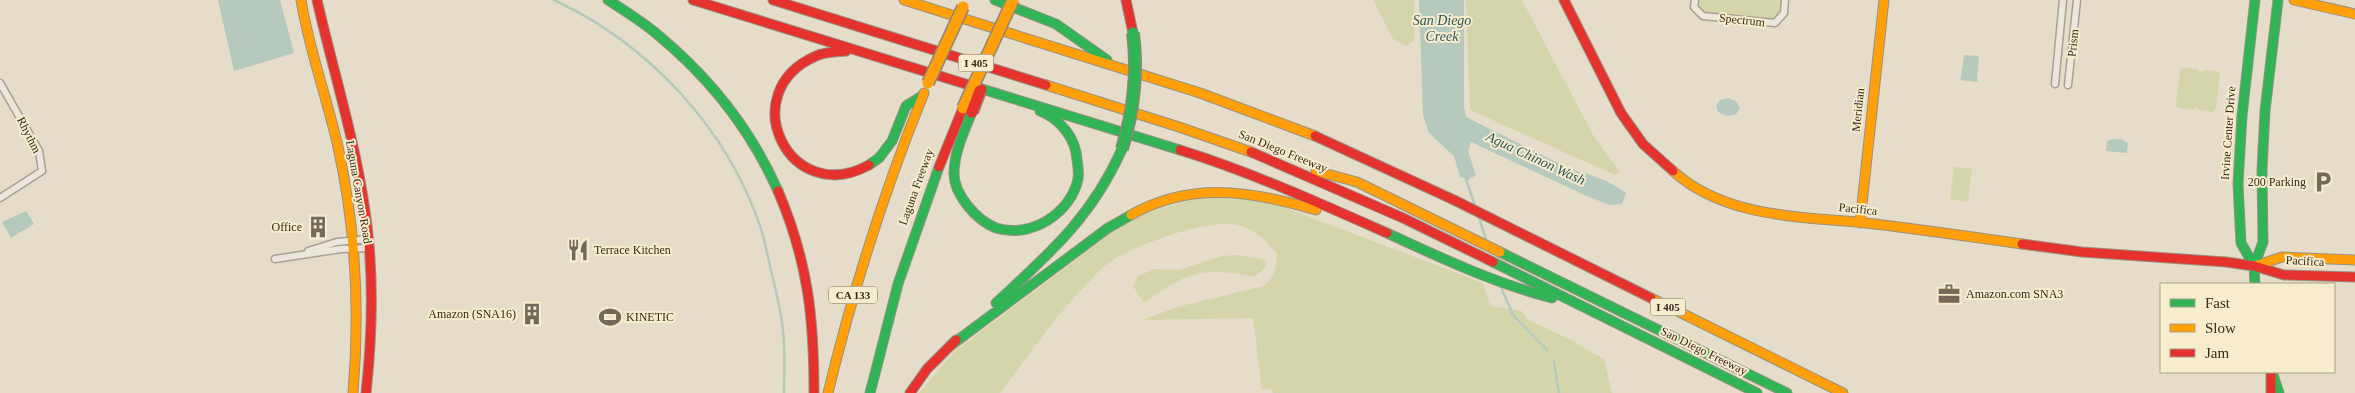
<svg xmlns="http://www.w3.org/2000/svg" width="2355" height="393" viewBox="0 0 2355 393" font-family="Georgia,serif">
  <rect width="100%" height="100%" fill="#e5ddc9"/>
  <path fill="#d4d5aa" d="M1373,0H1414V40L1406,46L1393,39Z
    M1466,0H1522L1593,135L1620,172L1615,175L1470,110Z
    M1695,0H1785L1784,13L1775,23L1703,16L1694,7Z
    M2183,68L2197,69L2200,72L2204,70L2217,71L2220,74L2216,109L2213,112L2199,110L2196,107L2193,110L2179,108L2176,105L2180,70Z
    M1954,167L1972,169L1968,202L1950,199Z
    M1212,197L1253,199L1283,207L1483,283L1490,306L1522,311L1528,320L1567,338L1604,359L1612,393H1273L1272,389L1262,390L1253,318L1142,320L1177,307L1264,286C1275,277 1276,267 1277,254C1266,241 1257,231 1241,226C1212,216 1131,246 1107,264C1100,269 1094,277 1088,283C1055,316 1028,356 1000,393H919L955,351L1118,228C1148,211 1177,201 1212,197Z
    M1238,255L1263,259L1266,264L1263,270L1254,277C1200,265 1187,273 1144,303L1133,286L1138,276L1155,269L1179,270L1222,256Z"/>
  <path fill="#b6c9bd" d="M218,0H280L294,53L234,71Z
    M1419,0H1464V107L1466,117L1572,170C1591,174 1610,181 1626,193L1622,204L1610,205L1589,197L1471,142L1468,151L1476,175L1468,180L1460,177L1454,156L1429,133L1423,116Z
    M1964,55L1979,56L1977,80L1978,82L1959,80L1961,78Z
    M1729,98L1737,102L1740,109L1735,115L1727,116L1718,112L1716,106L1720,100Z
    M2113,139H2121L2128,143L2127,153L2106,151L2107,141Z
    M26,211L34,224L11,238L2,222Z"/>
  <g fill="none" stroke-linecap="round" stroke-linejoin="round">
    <path stroke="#b6c9bd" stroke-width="2.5" d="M554,0C649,44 728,129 761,229C765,241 767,254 770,266C776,291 783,318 784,344C785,360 784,377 784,393
      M1465,176L1475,206
      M1479,218L1486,239
      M1501,287L1513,315L1547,350
      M1554,362L1559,393"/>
    <g stroke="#a9a193" stroke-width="9">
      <path id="street" d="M1695,0L1694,7L1703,16L1775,23L1784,13L1785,0
        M0,83L39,151L42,171L0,198
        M2055,84L2063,0
        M2068,85L2077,0
        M308,251L337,242L368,239
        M275,259L341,249L370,248"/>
    </g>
    <g stroke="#999183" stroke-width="11">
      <path id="fast" d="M608,0C625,11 643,22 658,35C710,78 751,130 778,191
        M995,0L1056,24L1107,60
        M982,89L1180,150
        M972,112C964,132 954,152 954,174C954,185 960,196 967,205C975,215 983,223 996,228C1031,239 1071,213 1078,179C1079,173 1078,166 1077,160C1076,138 1060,119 1040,111
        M869,165L879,158L892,141L906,106L922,96
        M1387,233C1441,258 1494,283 1552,298
        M1500,252L1787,393
        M1493,262L1757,393
        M2254,266L2241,243L2238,184L2242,116L2255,0
        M2255,284L2254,266L2263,242L2262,170L2265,111L2278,0
        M996,303C1049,254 1092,217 1122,149
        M950,346L1108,228L1131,215
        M2273,375L2279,393
        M870,393L898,284L939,167"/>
    </g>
    <g stroke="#999183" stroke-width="11">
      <path id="slow" d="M301,0C309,50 327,98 338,147C356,229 360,310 353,393
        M904,0L1200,93L1315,136
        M2294,0L2355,14
        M1046,85L1179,127L1251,152
        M1316,171L1357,182L1500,252
        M1673,171C1727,220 1807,216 1875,224C1924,230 1973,237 2022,244
        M1131,215C1191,181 1253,191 1316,210
        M1860,223L1884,0
        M2255,266L2282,257L2355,260
        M1651,298L1843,393
        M828,393C853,290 884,191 924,93"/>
    </g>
    <g stroke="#999183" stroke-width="11">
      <path id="jam" d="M317,0C334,75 358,149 367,226C374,282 372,338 366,393
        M693,0L982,89
        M773,0L1046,85
        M1126,0L1133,33
        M1564,0L1621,113L1643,144L1673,171
        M846,51C837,52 824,52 816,56C733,92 789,209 869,165
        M1315,136L1454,200L1651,298
        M1180,150C1251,172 1319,203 1387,233
        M1251,152L1403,218L1493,262
        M939,167L963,108
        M778,191C808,261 814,318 814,393
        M2022,244L2082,252L2226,262L2254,266L2284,275L2355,277
        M2271,372V393
        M910,393L927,369L956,340"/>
    </g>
    <use href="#street" stroke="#ece7dc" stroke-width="6"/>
    <use href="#fast" stroke="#30b455" stroke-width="9"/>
    <use href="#slow" stroke="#ff9f0a" stroke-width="9"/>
    <use href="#jam" stroke="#e5322d" stroke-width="9"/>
    <g stroke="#8f877a" stroke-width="14" stroke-linecap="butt">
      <path id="fast-bridge" d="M1122,149C1134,110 1138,73 1133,33"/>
    </g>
    <g stroke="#8f877a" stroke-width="14" stroke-linecap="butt">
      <path id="slow-bridge" d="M928,83L963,7
        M963,108L1013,0"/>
    </g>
    <g stroke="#8f877a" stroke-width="14" stroke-linecap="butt">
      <path id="jam-bridge" d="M972,112L980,91"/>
    </g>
    <use href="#fast-bridge" stroke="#30b455" stroke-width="11"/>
    <use href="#slow-bridge" stroke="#ff9f0a" stroke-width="11"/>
    <use href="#jam-bridge" stroke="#e5322d" stroke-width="11"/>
  </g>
  <defs>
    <g id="parking-bare" transform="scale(1.725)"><path d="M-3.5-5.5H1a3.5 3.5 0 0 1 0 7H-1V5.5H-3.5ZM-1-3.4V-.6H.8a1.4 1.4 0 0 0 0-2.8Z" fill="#756858" stroke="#f7ecce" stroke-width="2.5" paint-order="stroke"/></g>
    <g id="building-bare" transform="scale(1.725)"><path d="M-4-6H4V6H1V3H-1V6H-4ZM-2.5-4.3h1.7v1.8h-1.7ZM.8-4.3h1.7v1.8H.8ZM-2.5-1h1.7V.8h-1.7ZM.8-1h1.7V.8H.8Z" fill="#756858" stroke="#f7ecce" stroke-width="2.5" paint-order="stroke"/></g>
    <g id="restaurant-bare" transform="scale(1.725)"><path d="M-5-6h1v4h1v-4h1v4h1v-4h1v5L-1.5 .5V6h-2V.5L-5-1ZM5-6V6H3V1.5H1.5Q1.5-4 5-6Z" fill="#756858" stroke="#f7ecce" stroke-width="2.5" paint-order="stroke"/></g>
    <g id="office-bare" transform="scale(1.725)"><path d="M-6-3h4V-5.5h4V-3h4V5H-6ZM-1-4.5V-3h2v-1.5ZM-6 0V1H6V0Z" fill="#756858" stroke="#f7ecce" stroke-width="2.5" paint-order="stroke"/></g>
    <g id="stadium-bare" transform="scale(1.725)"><path d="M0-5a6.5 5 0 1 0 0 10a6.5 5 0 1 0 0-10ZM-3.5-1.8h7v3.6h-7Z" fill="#756858" stroke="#f7ecce" stroke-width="2.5" paint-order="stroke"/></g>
  </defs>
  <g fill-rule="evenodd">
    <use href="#parking-bare" x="2323" y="182"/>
    <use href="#building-bare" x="318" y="227"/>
    <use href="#restaurant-bare" x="578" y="250"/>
    <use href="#office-bare" x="1949" y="294"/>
    <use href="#building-bare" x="532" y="314"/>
    <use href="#stadium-bare" x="610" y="317"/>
  </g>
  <g text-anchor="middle" stroke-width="4" stroke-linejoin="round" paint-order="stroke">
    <g fill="#f7ecce" stroke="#716451" stroke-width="1">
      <rect x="958.5" y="54.5" width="35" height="17" rx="4"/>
      <rect x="829" y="286.5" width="48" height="17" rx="4"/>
      <rect x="1650.5" y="298.5" width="35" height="17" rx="4"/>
    </g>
    <g font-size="11" font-weight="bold" fill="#38291b">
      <text x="976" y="67">I 405</text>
      <text x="853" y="299">CA 133</text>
      <text x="1668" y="311">I 405</text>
    </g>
    <g font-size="12" fill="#38291b" stroke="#f7ecce">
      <text transform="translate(1742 20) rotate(6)" y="4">Spectrum</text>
      <text transform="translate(2073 43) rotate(-84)" y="4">Prism</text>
      <text transform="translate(1858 110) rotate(-84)" y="4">Meridian</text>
      <text transform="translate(2228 133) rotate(-86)" y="4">Irvine Center Drive</text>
      <text transform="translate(29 135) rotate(63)" y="4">Rhythm</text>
      <text transform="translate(1283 151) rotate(22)" y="4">San Diego Freeway</text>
      <text transform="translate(916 187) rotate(-70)" y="4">Laguna Freeway</text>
      <text transform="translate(359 192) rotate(80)" y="4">Laguna Canyon Road</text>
      <text transform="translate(1858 209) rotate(6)" y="4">Pacifica</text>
      <text transform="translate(2305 261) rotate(3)" y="4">Pacifica</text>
      <text transform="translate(1704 351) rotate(26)" y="4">San Diego Freeway</text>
    </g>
    <g font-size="12" fill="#38291b" stroke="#f7ecce" text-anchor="end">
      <text x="2306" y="186">200 Parking</text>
      <text x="302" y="231">Office</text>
      <text x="594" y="254" text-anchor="start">Terrace Kitchen</text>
      <text x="1966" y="298" text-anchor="start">Amazon.com SNA3</text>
      <text x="516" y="318">Amazon (SNA16)</text>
      <text x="626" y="321" text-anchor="start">KINETIC</text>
    </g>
    <g font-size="14" font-style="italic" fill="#295856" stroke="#f7ecce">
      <text x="1442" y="25">San Diego<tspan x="1442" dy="16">Creek</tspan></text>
      <text transform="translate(1536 158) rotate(25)" y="5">Agua Chinon Wash</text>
    </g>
  </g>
  <rect x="2160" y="283" width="175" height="90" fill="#f7ecce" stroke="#ab9e86"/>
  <rect x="2170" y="299" width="25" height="8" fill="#30b455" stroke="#ab9e86"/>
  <text x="2205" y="308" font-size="15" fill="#38291b">Fast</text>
  <rect x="2170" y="324" width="25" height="8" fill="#ff9f0a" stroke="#ab9e86"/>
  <text x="2205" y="333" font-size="15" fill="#38291b">Slow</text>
  <rect x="2170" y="349" width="25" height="8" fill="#e5322d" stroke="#ab9e86"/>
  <text x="2205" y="358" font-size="15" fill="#38291b">Jam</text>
</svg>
